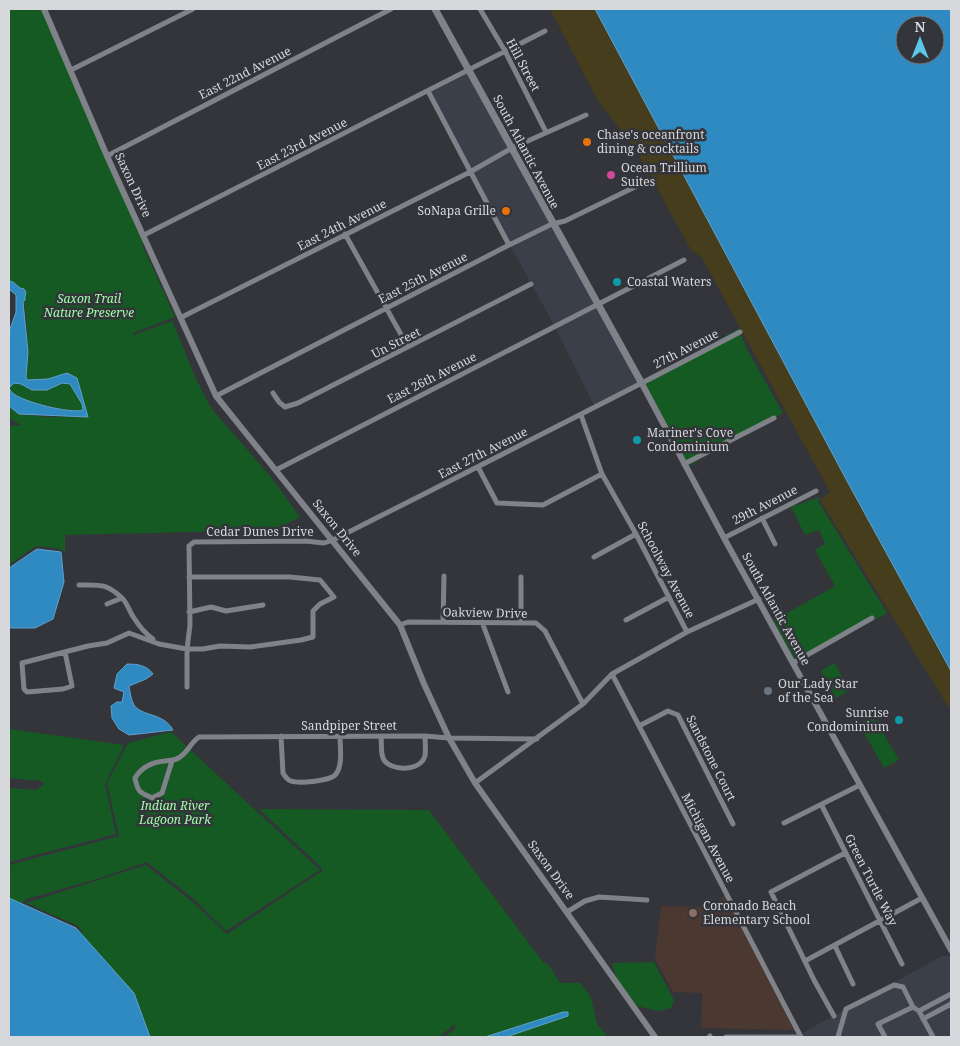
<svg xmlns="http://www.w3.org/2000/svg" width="960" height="1046" viewBox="0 0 960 1046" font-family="'Noto Serif',serif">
  <rect width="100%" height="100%" fill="#33353b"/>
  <path fill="#3b3f4a" d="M469,70L641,382L595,407L555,327L470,172L428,91Z
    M942,956H951V1037H801L804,1032Z"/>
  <path fill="#4b3831" d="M726,894L797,1030L701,1028L702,993L673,992L655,959L661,906L713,907Z"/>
  <path fill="#155a22" d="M9,9H44L144,235L142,244L175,317L133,333L134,335L172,321L196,379L211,408L270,476L300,517L278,528L281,530L65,535V553L61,549L36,546L9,565V426L21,425L9,418V406L20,414L48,417L87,416L77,378L67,373L48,379L28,380L26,377C28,355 29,310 20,290C18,286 14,282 9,281Z
    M738,329L747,349L783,413L716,449L689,466L644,382Z
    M13,383L21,384L32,390H47L62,383L70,384L82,404L83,410C70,414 25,402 14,394C12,393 10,390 9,388Z
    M820,497L818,501L887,613L796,662L773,621L835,586L815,550L825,544L819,530L805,535L791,507Z
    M834,663L850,690L836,698L821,671Z
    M873,716L899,760L884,768L859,724Z
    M9,729L124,745L105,784L116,834L9,862V788L37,790L44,784L42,781L9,778Z
    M171,732L320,870L226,931L196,901L147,862L100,878L27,899L9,914V865L119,836L107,783L128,743Z
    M259,809L429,810L543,962L548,964L560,983H580L591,997L597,1024L605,1033L607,1037H444L455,1029V1024L439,1037H150L134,993L76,928L84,934L78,926L26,903L146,865L194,903L227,934L322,871V868Z
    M654,962L674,1000L671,1008L658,1011L637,1006C628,993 613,979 613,963Z"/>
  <path fill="#453d1c" d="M550,9H839L951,216V711L820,500L830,492L702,258L691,250L636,150L598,101Z"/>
  <path fill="#2f8ac2" stroke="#61a1ca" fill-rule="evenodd" d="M595,9H951V671L847,481ZM905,25H935V55H905Z
    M9,281L13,282L20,288L24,289L26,292L25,297V300L23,302L28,352L26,377L27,380L48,379L67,373L77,378L88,417L19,414L9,406V332L16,312V295L9,289ZM14,383L21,384L32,390H47L62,383L70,384L82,404L83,410C70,414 24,402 14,394C12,393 10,390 9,388Z
    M37,549L61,552L64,582L53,619L35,628H9V568Z
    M127,664C137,664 147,665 153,674L146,679L129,686C130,692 131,700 134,705C142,717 163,712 173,730L129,735L119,729L112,718L111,706L117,702H122L124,692L114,688L117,674Z
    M9,898L76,928L134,993L150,1037H9Z
    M563,1012H568V1016L506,1037H485Z"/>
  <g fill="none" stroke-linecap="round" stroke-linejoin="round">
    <path stroke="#808289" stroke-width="5" d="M480,9L505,51L546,132
      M71,70L193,9
      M428,91L509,245
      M107,156L391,9
      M345,234L408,347
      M144,235L545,31
      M180,318L470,172L512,148L586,115
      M273,393L279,402L285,407L298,403L531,284
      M216,396L509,245L552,224L565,221L641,184
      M581,415L602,474L636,534L687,632
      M684,464L774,418
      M478,467L497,503L543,505L602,474
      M276,470L684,260
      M762,518L775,544
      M724,538L816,491
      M594,557L636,534
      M521,577V622
      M79,585C100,585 106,583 122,598
      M107,604L122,598C128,604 129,611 134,618C139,626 146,634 153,639
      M189,612L211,607L226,611L263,605
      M626,620L669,597
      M443,622L444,576
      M482,622L508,692
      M400,625L408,622L536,623L545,631L583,704
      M65,652L72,686L63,689L27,692L24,689L22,663L88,646L107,643L129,633L159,644L187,649H203L220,646L250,647L301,640L313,637V611L320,604L334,597L320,580L290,577H189
      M793,663L872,618
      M612,674L801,1037
      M187,687V649L190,625L189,546L194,542L305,541L324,543L333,540C469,471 605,403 740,332
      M639,726L668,711L678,715L733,824
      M281,736L283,773C285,776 287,780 291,781C299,784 331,781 336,774C343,765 340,747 340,736
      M381,736C382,743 380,754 384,760C391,771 420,772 425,756C426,751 425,742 425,736
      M172,761L162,793L152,798C140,792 138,793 135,778C141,768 152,762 165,761C170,760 175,761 180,757C188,752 191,742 199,737L425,736L449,738L537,739
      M475,783L583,704L612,674L687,632L759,599
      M822,806L902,964
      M784,823L860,785
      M567,912L585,901L599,897L647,900
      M835,946L853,984
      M805,961L922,898
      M834,1016L814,980L771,892L845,853
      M923,1019L951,1004
      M709,1037L710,1036
      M726,1037H801
      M838,1037L846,1009L894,985L903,987L913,1007
      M885,1037L878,1024L913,1007L916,1009
      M933,1037L919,1011L951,994"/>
    <path stroke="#808289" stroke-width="6" d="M44,9L107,156L216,396L400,625L424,684L449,738L475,783L655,1037
      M641,382L724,538L951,950"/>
    <path stroke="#808289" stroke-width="7" d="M435,9L641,382"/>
  </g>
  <g fill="#e8710a" stroke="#33353b" stroke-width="2">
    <circle cx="587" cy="142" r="5"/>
    <circle cx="506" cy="211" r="5"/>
  </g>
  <circle fill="#d1479c" stroke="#33353b" stroke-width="2" cx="611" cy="175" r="5"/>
  <g fill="#0f9aa8" stroke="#33353b" stroke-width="2">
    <circle cx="617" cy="282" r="5"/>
    <circle cx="637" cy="440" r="5"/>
    <circle cx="899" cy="720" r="5"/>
  </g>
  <circle fill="#6b7280" stroke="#33353b" stroke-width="2" cx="768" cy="691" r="5"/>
  <circle fill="#8d6e63" stroke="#33353b" stroke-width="2" cx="693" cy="913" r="5"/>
  <g text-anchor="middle" stroke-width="5" stroke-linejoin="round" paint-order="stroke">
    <g font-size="12" fill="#d7d8dc" stroke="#33353b">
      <text transform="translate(523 65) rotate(62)" y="4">Hill Street</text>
      <text transform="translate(245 73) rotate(-27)" y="4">East 22nd Avenue</text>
      <text transform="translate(302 144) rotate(-27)" y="4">East 23rd Avenue</text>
      <text transform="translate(526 152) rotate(62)" y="4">South Atlantic Avenue</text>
      <text transform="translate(133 185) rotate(65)" y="4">Saxon Drive</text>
      <text transform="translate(342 225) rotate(-27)" y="4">East 24th Avenue</text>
      <text transform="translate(423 278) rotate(-27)" y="4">East 25th Avenue</text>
      <text transform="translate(396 343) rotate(-27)" y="4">Un Street</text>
      <text transform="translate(686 349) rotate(-27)" y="4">27th Avenue</text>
      <text transform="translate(432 378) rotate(-27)" y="4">East 26th Avenue</text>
      <text transform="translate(483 453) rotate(-27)" y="4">East 27th Avenue</text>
      <text transform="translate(765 505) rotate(-27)" y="4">29th Avenue</text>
      <text transform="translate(337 528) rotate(51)" y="4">Saxon Drive</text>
      <text x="260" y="536">Cedar Dunes Drive</text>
      <text transform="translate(666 570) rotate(62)" y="4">Schoolway Avenue</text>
      <text transform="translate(776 609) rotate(61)" y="4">South Atlantic Avenue</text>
      <text transform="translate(485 613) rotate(1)" y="4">Oakview Drive</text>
      <text x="349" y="730">Sandpiper Street</text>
      <text transform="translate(711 758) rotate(63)" y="4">Sandstone Court</text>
      <text transform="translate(708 838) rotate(62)" y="4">Michigan Avenue</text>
      <text transform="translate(551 870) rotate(54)" y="4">Saxon Drive</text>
      <text transform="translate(871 880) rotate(63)" y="4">Green Turtle Way</text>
    </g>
    <g font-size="12" fill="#d7d8dc" stroke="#33353b" text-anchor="start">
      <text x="597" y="139">Chase's oceanfront<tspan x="597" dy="14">dining &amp; cocktails</tspan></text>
      <text x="621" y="172">Ocean Trillium<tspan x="621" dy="14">Suites</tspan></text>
      <text x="496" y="215" text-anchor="end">SoNapa Grille</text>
      <text x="627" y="286">Coastal Waters</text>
      <text x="647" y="437">Mariner's Cove<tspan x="647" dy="14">Condominium</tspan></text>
      <text x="778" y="688">Our Lady Star<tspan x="778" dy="14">of the Sea</tspan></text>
      <text x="889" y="717" text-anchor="end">Sunrise<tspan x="889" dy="14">Condominium</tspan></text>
      <text x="703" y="910">Coronado Beach<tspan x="703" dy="14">Elementary School</tspan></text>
    </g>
    <g font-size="12" font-style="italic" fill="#9ffea7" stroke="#33353b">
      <text x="89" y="303">Saxon Trail<tspan x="89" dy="14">Nature Preserve</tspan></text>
      <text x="175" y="810">Indian River<tspan x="175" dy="14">Lagoon Park</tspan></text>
    </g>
  </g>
  <rect width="960" height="1046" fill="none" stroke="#d7d8dc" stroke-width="20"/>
  <g transform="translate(920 40)"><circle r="24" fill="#33353b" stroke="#75767b"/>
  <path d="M0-4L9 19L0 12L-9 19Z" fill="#5cc7e8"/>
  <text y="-8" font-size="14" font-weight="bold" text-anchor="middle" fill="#d7d8dc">N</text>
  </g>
</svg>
